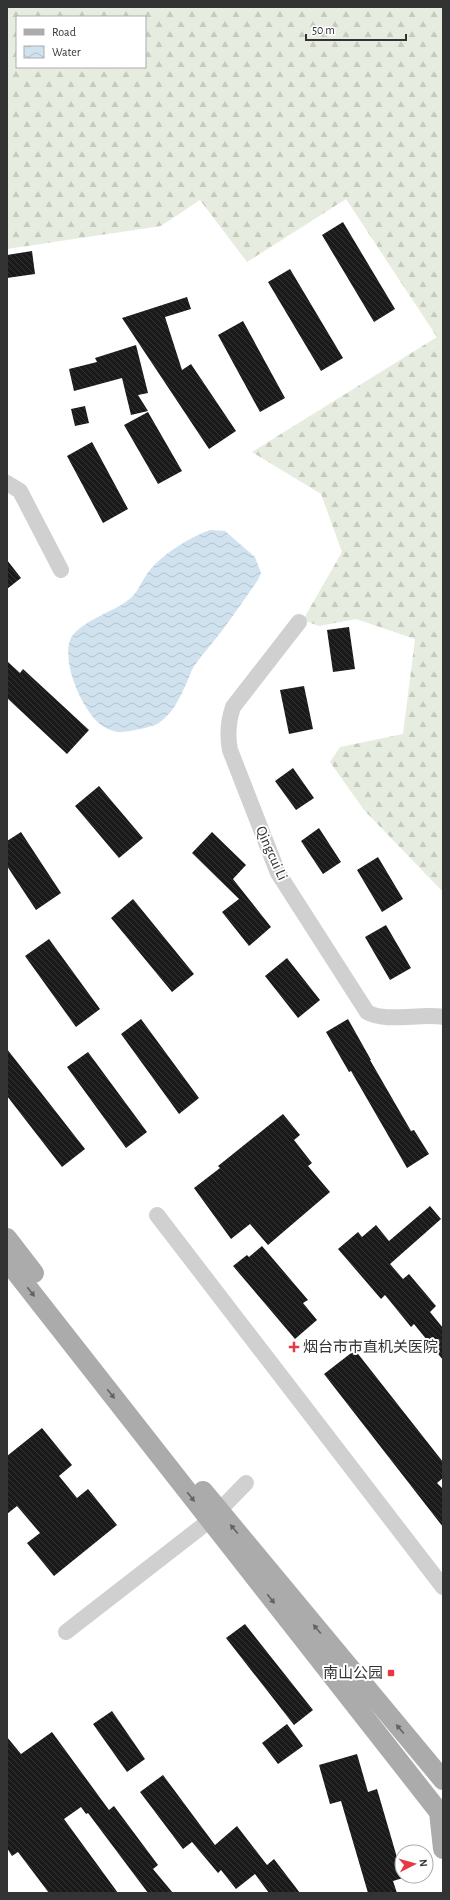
<svg xmlns="http://www.w3.org/2000/svg" width="450" height="1900" viewBox="0 0 450 1900" font-family="'Alegreya Sans','Noto Sans SC',sans-serif">
  <defs>
    <pattern id="forest-firs" width="22" height="20" patternUnits="userSpaceOnUse"><rect width="22" height="20" fill="#e6ecdf"/><path d="M5 1l3.5 6h-7zM16 11l3.5 6h-7z" fill="#c6cbc0"/></pattern>
    <pattern id="water-waves" width="16" height="10" patternUnits="userSpaceOnUse"><rect width="16" height="10" fill="#cfe2ee"/><path d="M0 5q4-4 8 0t8 0" fill="none" stroke="#b2c2cd"/></pattern>
    <pattern id="building-back-hatch" width="6" height="6" patternUnits="userSpaceOnUse"><rect width="6" height="6" fill="#1a1a1a"/><path d="M-1 5l2 2M0 0l6 6M5-1l2 2" fill="none" stroke="#333"/></pattern>
  </defs>
  <rect width="100%" height="100%" fill="#fff"/>
  <path fill="url(#forest-firs)" fill-rule="evenodd" d="M7,7H443V892L364,810L330,762L340,747L403,734L415,639L356,619L319,626L303,620L342,552L321,494L252,452L437,337L346,199L247,262L200,200L161,226L7,249ZM17,17H145V67H17Z"/>
  <path fill="url(#water-waves)" d="M210,530L225,531L255,557L261,573L258,580C246,597 234,615 221,632C213,643 203,653 195,665C191,670 189,678 186,684C180,698 172,714 159,723C153,727 125,733 118,732C114,732 105,728 101,725C82,710 62,664 70,640C77,623 110,613 124,603C139,594 140,582 150,570C163,554 190,537 210,530Z"/>
  <path fill="url(#building-back-hatch)" d="M343,222L395,309L374,322L322,235Z
    M32,251L35,274L7,278V255Z
    M290,269L343,358L321,371L268,282Z
    M187,297L191,309L165,317L182,370L191,364L236,431L209,449L122,318Z
    M243,321L285,398L260,412L218,335Z
    M136,345L148,393L138,395L148,411L131,415L122,378L74,391L69,369L97,362L95,358Z
    M85,406L89,423L75,426L71,409Z
    M148,412L182,471L158,484L124,425Z
    M92,442L128,509L103,523L67,456Z
    M7,560L21,578L7,589Z
    M349,627L355,669L333,672L327,630Z
    M7,661L20,673L23,669L89,730L67,754L7,698Z
    M304,686L313,729L289,734L280,690Z
    M293,768L314,798L296,810L275,781Z
    M99,786L143,838L119,858L75,806Z
    M319,828L341,862L323,874L301,841Z
    M21,832L61,893L36,910L7,866V841Z
    M212,832L246,865L233,879L271,927L249,946L222,912L239,899L192,853Z
    M378,857L403,899L382,912L357,870Z
    M133,899L194,974L172,992L111,918Z
    M386,925L411,968L390,980L365,937Z
    M49,939L100,1009L76,1027L25,956Z
    M287,958L320,1000L298,1018L265,976Z
    M141,1019L199,1098L179,1114L121,1034Z
    M348,1019L371,1060H370L411,1131L414,1130L429,1154L407,1168L351,1071L349,1072L326,1032Z
    M7,1049L85,1149L62,1167L7,1096Z
    M88,1052L147,1132L126,1148L67,1067Z
    M283,1114L300,1135L294,1140L312,1163L308,1166L330,1192L268,1245L250,1224L231,1239L194,1188L220,1168L218,1166Z
    M430,1206L441,1219L390,1264L403,1279L409,1274L436,1306L430,1312L443,1328V1360L414,1324L411,1327L385,1295L381,1299L338,1249L358,1232L362,1237L376,1225L389,1241Z
    M262,1246L308,1300L303,1303L317,1320L295,1339L233,1266L247,1255L249,1257Z
    M355,1350L443,1462V1478L437,1483L443,1489V1527L324,1374Z
    M42,1428L72,1465L59,1476L77,1498L88,1489L117,1525L54,1576L27,1543L40,1533L17,1506L7,1514V1456Z
    M245,1624L313,1710L294,1725L226,1638Z
    M112,1711L145,1759L127,1772L93,1724Z
    M287,1724L303,1746L278,1764L262,1743Z
    M52,1732L109,1810L114,1806L158,1865L153,1869L173,1893H148L88,1813L86,1814L81,1807L64,1819L118,1893H49L18,1852L12,1856L7,1848V1737L21,1754Z
    M357,1754L368,1792L377,1789L403,1878L393,1881L397,1893H368L341,1801L330,1804L319,1765Z
    M163,1775L215,1845L237,1826L267,1865L274,1859L300,1893H269L255,1874L236,1889L221,1870L218,1873L192,1842L183,1849L140,1792Z"/>
  <g fill="none" stroke-linecap="round" stroke-linejoin="round">
    <path stroke="#d0d0d0" stroke-width="16" d="M7,483L20,491L61,570
      M299,622L233,707C228,722 227,735 230,750L278,873L367,1012C385,1023 421,1013 443,1017
      M157,1215L443,1587
      M66,1632L209,1521L246,1483"/>
    <path stroke="#ababab" stroke-width="20" d="M7,1238L34,1273
      M7,1261L439,1812L443,1815
      M203,1491L443,1780
      M439,1812L443,1849"/>
  </g>
  <defs><path id="oneway-solid" d="M-6-.8H1V-3.2L6.5 0L1 3.2V.8H-6Z"/></defs>
  <g fill="#636363">
    <use href="#oneway-solid" transform="translate(31 1292) rotate(52)"/>
    <use href="#oneway-solid" transform="translate(111 1394) rotate(52)"/>
    <use href="#oneway-solid" transform="translate(191 1497) rotate(52)"/>
    <use href="#oneway-solid" transform="translate(234 1529) rotate(-130)"/>
    <use href="#oneway-solid" transform="translate(271 1599) rotate(52)"/>
    <use href="#oneway-solid" transform="translate(317 1629) rotate(-130)"/>
    <use href="#oneway-solid" transform="translate(400 1729) rotate(-130)"/>
  </g>
  <g fill="#e63946" stroke="#fff" stroke-width="1.5">
    <path d="M292 1341h4v4h4v4h-4v4h-4v-4h-4v-4h4z"/>
    <rect x="387" y="1669" width="8" height="8" rx="2"/>
  </g>
  <g text-anchor="middle" stroke-width="4" stroke-linejoin="round" paint-order="stroke">
    <g font-size="15" fill="#333" stroke="#fff">
      <text transform="translate(272 853) rotate(66)" y="5">Qingcui Li</text>
    </g>
    <g font-size="15" fill="#333" stroke="#fff" text-anchor="start">
      <text x="303" y="1352">烟台市市直机关医院</text>
      <text x="383" y="1678" text-anchor="end">南山公园</text>
    </g>
  </g>
  <rect width="450" height="1900" fill="none" stroke="#333333" stroke-width="16"/>
  <rect x="16" y="16" width="130" height="52" fill="#ffffff" stroke="#adadad"/>
  <rect x="24" y="29" width="20" height="6" fill="#ababab" stroke="#adadad"/>
  <text x="52" y="36" font-size="12" fill="#333333">Road</text>
  <rect x="24" y="46" width="20" height="12" fill="url(#water-waves)" stroke="#adadad"/>
  <text x="52" y="56" font-size="12" fill="#333333">Water</text>
  <g transform="translate(414 1864) rotate(84)"><circle r="19" fill="#ffffff" stroke="#adadad"/>
  <path d="M0-3L7 15L0 10L-7 15Z" fill="#e63946"/>
  <text y="-6" font-size="11" font-weight="bold" text-anchor="middle" fill="#333333">N</text>
  </g>
  <path d="M306 34v6h100v-6" fill="none" stroke="#333333" stroke-width="2"/>
  <text x="312" y="34" font-size="12" fill="#333333" stroke="#ffffff" stroke-width="3" paint-order="stroke">50 m</text>
</svg>
